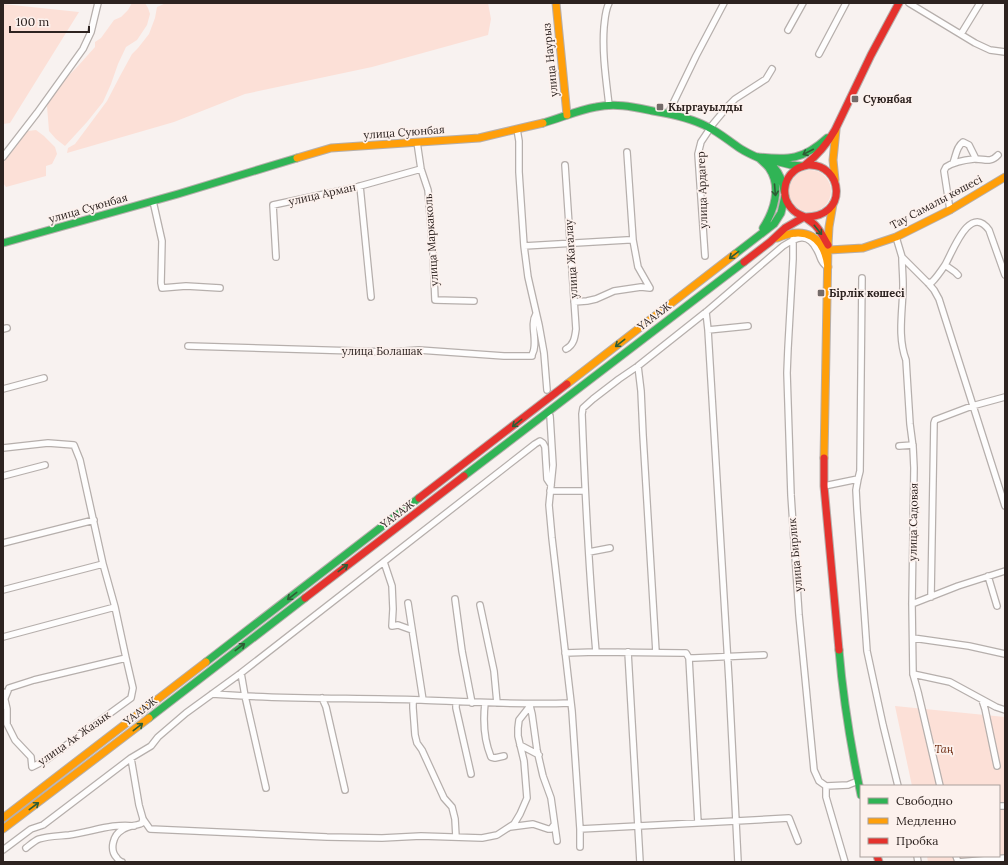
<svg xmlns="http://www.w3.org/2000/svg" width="1008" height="865" viewBox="0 0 1008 865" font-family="Lora,serif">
  <rect width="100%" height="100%" fill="#f8f2f0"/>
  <path fill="#fce0d7" d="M132,3H145L148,8L150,14L147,25L137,40L126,47L118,64L111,84L103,102L87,122L65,146L56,139L49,131L47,106L50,99L69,75L78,66L95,47V42L101,38L114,20L121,17L128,10Z
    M166,3H488L491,19L488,35L372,67L245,94L174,122L67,153L68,148L75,144L107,101L120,76L132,54L138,48L149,34L155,18L157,7Z
    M3,4L79,12L10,123L3,124Z
    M36,130L44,136L55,147L57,154L52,164L46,166V176L6,187L3,183V163L19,137L28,131Z
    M789 191a21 21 0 1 1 42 0a21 21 0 1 1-42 0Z
    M895,706L1005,717V862H928L927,856H999V786H912Z"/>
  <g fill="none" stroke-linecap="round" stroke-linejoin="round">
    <g stroke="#b6afac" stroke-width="8">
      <path id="street" d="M909,3L975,43L990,50L1005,52
        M788,30L803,3
        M961,34L980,3
        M819,54L846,3
        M609,105C606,79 602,53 604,27C605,19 605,11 609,3
        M668,114L696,56L724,3
        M517,129L519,141V172L524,246L528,277L539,325L544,353L547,390
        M417,142L421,169L428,190L433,252L435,300L474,301
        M3,157L37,113L83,49L91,32L98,3
        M953,163C956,156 956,147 963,142L969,145L976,159
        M565,165L576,329C575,337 574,345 566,349
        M360,186L371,297
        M153,201L162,241L161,283L162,288L186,286L220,288
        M950,210L944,171L946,167C954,162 964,160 974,159C983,158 990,164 998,155
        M896,237L902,257L928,283L934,290L939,299L1005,506
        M793,239V259L788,348L787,373L791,495L799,615L814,770L819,781L826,786V797L845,862
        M524,246L627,240H633
        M705,256L698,154L701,142L713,124L728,106L735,99L766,79L772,69
        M276,257L273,205L353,188L421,169
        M902,257C902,266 903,275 903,285C903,310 897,336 906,360L910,424L913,447L914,468L912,604L913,674L918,692L940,786
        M945,265L955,272L958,275
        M928,283L932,282C937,277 941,271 945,265C953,251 970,203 989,230L1005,275
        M574,302L587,301L596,299L614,291L641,287L650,288L638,267L633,240L627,152
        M706,312L708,330L729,681L738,862
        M3,329L7,328
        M708,330L748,326
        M188,346L390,352L419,350L504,356H532V355C539,342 529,326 536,314
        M638,366L641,391L643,435L656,652
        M3,389L44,378
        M550,416L553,465L549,505L552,538L572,711L580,829V847
        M899,446L913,445
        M3,448L48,443L74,445L80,460L103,564L115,607L126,658L133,688L131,698L46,760L32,767L31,757L15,740L7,724V709L3,692
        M3,476L45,465
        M858,479L860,471L862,278
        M824,486L858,479L856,490L857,509L867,651L883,725L898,786
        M550,491H585
        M3,543L94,520
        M589,552L610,548
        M384,562L392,586L393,609L392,626L398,625L412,630
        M988,576L997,606
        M3,590L103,564
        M931,597V595L934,423L935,420L972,406L1005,397
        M455,599L462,651L472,703
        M408,603L423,700
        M912,604L958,586L1005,571
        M480,605L494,671L497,703
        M3,637L115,607
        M913,638L969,646L1005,654
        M596,652L682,653H686L689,658L698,823
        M628,652L640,862
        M565,653L596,652C589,573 585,493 582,414L583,408L593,399L619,379L638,366L706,312L783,246C797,237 808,232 817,250C822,259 819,260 827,267
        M689,658H694L764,655
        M913,674L950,682L996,707L1005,710
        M212,694L245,696L241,673
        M5,698L9,688L34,680L126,658
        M322,698L326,707L345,790
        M414,700L413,703V708L415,735L417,743L422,750L444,798L452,807L455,819L456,837
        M982,700L985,709L997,766
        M456,702V708L471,774
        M485,703C483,721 484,740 491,757L495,758L504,756
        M530,706L532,714L537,750L543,776L551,798L557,841
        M520,745L539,755
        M131,758L139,805L143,819L150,829L327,837L382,838L421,836L482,838L497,835L514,824L520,814L527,798L524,761L518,736V728L519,720L530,706V704
        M826,786L848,785L858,781
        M266,788L245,696C304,699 362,698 421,700C471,702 521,705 570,703
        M999,806H1005
        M510,827L533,824L548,829H551L554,825
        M580,829L736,821L789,818L798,841
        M26,848C30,845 34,841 39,839C48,836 59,836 69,835C91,832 113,823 134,826
        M3,850L31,829L43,825L131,758L151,746L158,737L186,713L241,673L535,444L540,441L543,443L545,447L547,479L551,485
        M917,856L918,862
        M956,856L958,862
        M122,862C121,862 117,859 117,858C109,850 113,835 122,830C127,826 134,826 140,824L142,823L143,819
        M958,862L1005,858"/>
    </g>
    <g stroke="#b6afac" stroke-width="9">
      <path id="fast" d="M543,123C561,118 578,110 596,107C616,103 633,107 653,111C672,114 691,118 708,127C720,133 730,142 741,149C764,163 779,160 784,191
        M758,157C789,160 803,160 827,138
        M758,157C762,161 766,164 769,168C782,187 774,211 763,228
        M771,160L791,165L802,166
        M3,243L178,194L297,158
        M735,254L774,224L781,213L785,196
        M464,476L744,262
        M839,650C843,699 851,747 861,795
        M206,662L419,498
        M149,718L305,598"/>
    </g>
    <g stroke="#b6afac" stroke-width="9">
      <path id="slow" d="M556,3L567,115
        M297,158L331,148L479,138L543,123
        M835,180L833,160L836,130
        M777,238C806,226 824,236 828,267
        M829,250L863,248L896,237L950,210L1005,177
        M567,384L735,254
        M824,458L828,245L829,227L833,204
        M3,818L206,662
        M3,829L149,718"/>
    </g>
    <g stroke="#b6afac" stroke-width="9">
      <path id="jam" d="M805,165C818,155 827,144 835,130L871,55L899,3
        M804,217C850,218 843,163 808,165C803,166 798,167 794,171C783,180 781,198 792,209C795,213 800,215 805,217C808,220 812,222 815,225C821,231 824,239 828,245
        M744,262L770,242L785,228L804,217
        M824,458V486L839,650
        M419,498L567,384
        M305,598L464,476
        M877,856L879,862"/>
    </g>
    <use href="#street" stroke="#fefdfd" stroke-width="5.5"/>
    <use href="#fast" stroke="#30b455" stroke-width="7"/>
    <use href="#slow" stroke="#ff9f0a" stroke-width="7"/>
    <use href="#jam" stroke="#e5322d" stroke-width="7"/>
  </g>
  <defs><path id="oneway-shaft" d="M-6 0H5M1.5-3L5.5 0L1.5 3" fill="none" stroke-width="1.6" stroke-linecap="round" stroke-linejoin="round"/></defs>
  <g stroke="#2e5d35">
    <use href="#oneway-shaft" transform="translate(808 152) rotate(153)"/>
    <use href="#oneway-shaft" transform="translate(775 190) rotate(85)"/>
    <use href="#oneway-shaft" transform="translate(818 230) rotate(51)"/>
    <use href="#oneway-shaft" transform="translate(734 255) rotate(142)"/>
    <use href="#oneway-shaft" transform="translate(620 343) rotate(142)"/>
    <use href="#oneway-shaft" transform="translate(517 423) rotate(142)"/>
    <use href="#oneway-shaft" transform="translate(343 568) rotate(-37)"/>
    <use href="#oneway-shaft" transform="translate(292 596) rotate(142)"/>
    <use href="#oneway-shaft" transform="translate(240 647) rotate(-37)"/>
    <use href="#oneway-shaft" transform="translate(138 727) rotate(-38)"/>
    <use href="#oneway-shaft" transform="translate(34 806) rotate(-37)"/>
  </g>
  <g fill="#746b69" stroke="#fcf1ed" stroke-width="1.5">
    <rect x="851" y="95" width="8" height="8" rx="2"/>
    <rect x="656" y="103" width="8" height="8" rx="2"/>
    <rect x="817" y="289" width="8" height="8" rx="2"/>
  </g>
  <g text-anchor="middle" stroke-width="3.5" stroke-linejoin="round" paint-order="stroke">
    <g font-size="11" fill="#2d2320" stroke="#fcf1ed">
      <text transform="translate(550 60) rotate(-96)" y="4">улица Наурыз</text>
      <text transform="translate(404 132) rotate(-4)" y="4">улица Суюнбая</text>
      <text transform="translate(702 190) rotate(-92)" y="4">улица Ардагер</text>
      <text transform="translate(322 194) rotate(-13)" y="4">улица Арман</text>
      <text transform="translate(936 202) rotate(-28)" y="4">Тау Самалы көшесі</text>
      <text transform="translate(88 208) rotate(-16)" y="4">улица Суюнбая</text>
      <text transform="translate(431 240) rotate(-94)" y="4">улица Маркаколь</text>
      <text transform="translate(571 259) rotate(-94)" y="4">улица Жагалау</text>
      <text transform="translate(654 316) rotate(-37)" y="4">ҮАААЖ</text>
      <text x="382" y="355">улица Болашак</text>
      <text transform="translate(397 514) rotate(-37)" y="4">ҮАААЖ</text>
      <text transform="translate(913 522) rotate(-89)" y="4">улица Садовая</text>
      <text transform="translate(795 555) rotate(-95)" y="4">улица Бирлик</text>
      <text transform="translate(140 711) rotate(-38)" y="4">ҮАААЖ</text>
      <text transform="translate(74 738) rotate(-35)" y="4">улица Ак Жазык</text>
    </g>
    <g font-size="11" font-weight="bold" fill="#2d2320" stroke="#fcf1ed" text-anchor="start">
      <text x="863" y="103">Суюнбая</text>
      <text x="668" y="111">Кыргауылды</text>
      <text x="829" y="297">Бірлік көшесі</text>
    </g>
    <g font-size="11" font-style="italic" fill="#641d00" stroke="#fcf1ed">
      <text x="944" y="753">Таң</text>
    </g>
  </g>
  <rect width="1008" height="865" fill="none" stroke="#2d2320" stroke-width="8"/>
  <rect x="860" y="785" width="140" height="72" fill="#fcf1ed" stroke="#a99f9b"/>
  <rect x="868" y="798" width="20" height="6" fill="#30b455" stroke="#a99f9b"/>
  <text x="896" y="805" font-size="12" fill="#2d2320">Свободно</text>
  <rect x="868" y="818" width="20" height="6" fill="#ff9f0a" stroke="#a99f9b"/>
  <text x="896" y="825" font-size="12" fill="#2d2320">Медленно</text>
  <rect x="868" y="838" width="20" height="6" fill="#e5322d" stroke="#a99f9b"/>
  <text x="896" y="845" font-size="12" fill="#2d2320">Пробка</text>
  <path d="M10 26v6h79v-6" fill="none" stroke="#2d2320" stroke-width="2"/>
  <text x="16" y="26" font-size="12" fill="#2d2320" stroke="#fcf1ed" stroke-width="3" paint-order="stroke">100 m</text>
</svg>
